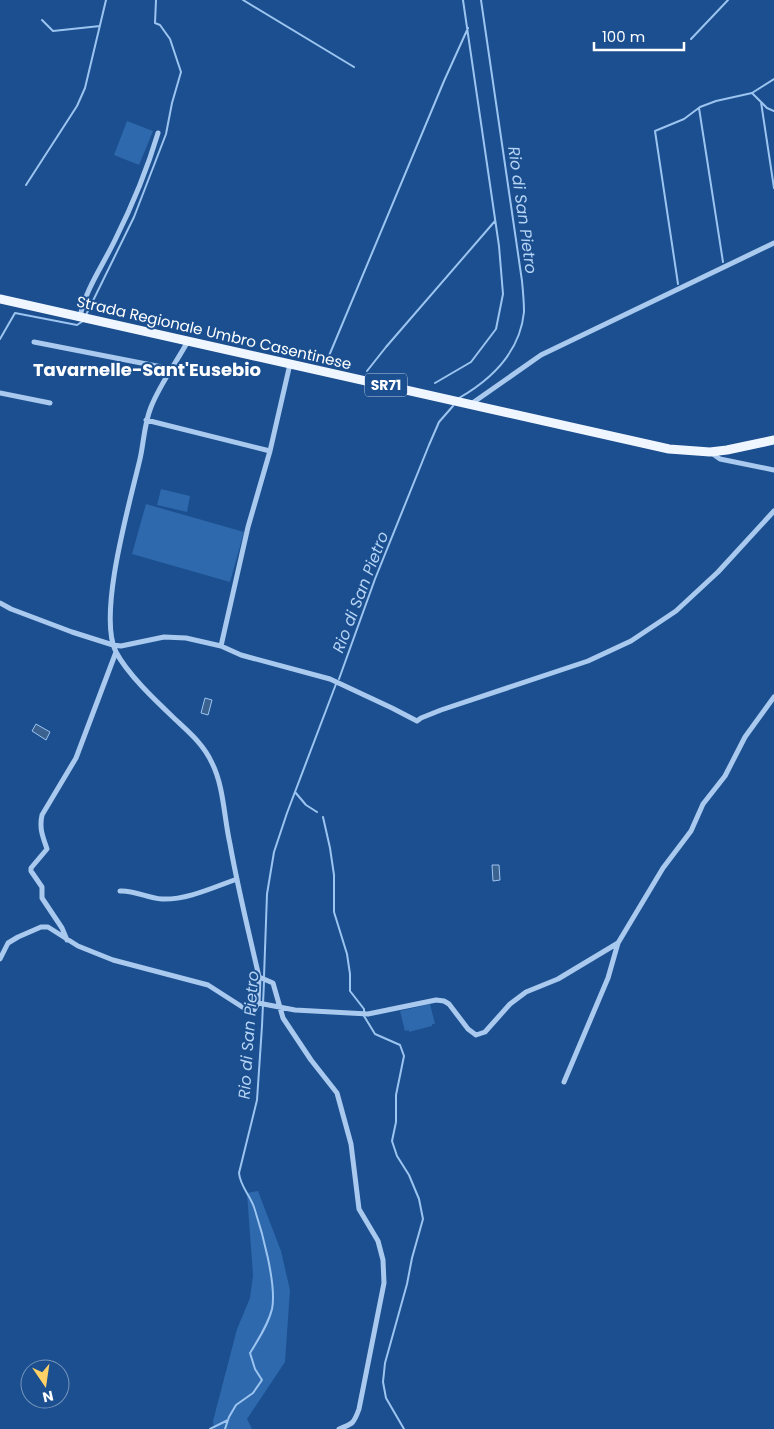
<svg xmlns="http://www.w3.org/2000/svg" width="774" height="1429" viewBox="0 0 774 1429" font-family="Poppins,sans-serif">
  <rect width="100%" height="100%" fill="#1b4f8f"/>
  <path fill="#2e69ad" d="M127,121L153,131L139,165L114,155Z
    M161,489L190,496L187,512L157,505Z
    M146,504L244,532L230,582L132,554Z
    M430,1004L435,1024H432V1026L409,1032V1030L405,1031L400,1011Z
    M258,1191L281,1251L290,1290L285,1362L247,1419L252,1429H214L213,1421L237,1329L250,1298L253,1275L247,1193Z"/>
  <path fill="#3c6290" stroke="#9cc4f0" d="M205,698L212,700L208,715L201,713Z
    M36,724L50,732L46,740L32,731Z
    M492,865H499L500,880L493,881Z"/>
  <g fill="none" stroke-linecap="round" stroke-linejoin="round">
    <path stroke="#9cc4f0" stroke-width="2" d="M243,0L354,67
      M42,20L53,31L100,26
      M691,39L728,0
      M752,93L767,108L774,111
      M761,102L774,188
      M699,108L723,262
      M26,185L77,106L85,88L106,0
      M678,284L655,131L684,119L700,107L716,101L752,93L774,79
      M86,315L134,217L166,134L172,103L181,72L170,39L160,25L155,23L156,0
      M0,339L15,313L77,325L83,321
      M326,363L444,81L468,28
      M367,371L386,347L495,221
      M435,383L471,362L496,329L503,294L499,246L463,0
      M459,398C492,379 520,352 524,312C524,302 523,291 522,281L481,0
      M339,679L375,579L429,445L439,422L453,406
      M295,792L306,805L317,812
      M323,817L330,848L334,875V912L347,954L350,974V991L364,1009V1016L375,1034L400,1045L404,1056L396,1095V1122L392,1141L397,1156L409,1175L419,1199L423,1219L412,1258L407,1284L385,1363L383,1382L386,1398L404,1429
      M264,977L267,894L274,852L287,813L336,684
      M210,1429L228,1420
      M225,1429L229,1417L236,1405L253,1393L262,1380L255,1369L250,1353C258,1340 268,1325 272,1309C277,1285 262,1231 254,1207C250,1195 240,1186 239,1173L257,1100L262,1026L264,982"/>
    <path stroke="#a9c9ee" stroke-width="5" d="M80,317C85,290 103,265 115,240C132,206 147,170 158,133
      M188,341C176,363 160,384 151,407C144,424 144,442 140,459C130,502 97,615 116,652C128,675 157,702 176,720C190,733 204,745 212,763C224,787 224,818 230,844C238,889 249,933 259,977L273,983L283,1018L311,1060L337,1093L351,1144L359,1209L378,1241L383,1260L384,1283L359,1409C354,1423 353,1424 339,1429
      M34,342L172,369
      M0,393L50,403
      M471,404L541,355L774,243
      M146,420L270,451L290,364
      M710,452L720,459L774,470
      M0,603L11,609L72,632L113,645L121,646L164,637L186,638L221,646L241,655L330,679L392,708L417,721L421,718L441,710L588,661L631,641L676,611L718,572L774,511
      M221,646L248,527L270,451
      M120,891C134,890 147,898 162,899C187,900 214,887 237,879
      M67,940L62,928L42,898V887L31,871V868L47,849C43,837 39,829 42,815L76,758L116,652
      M0,959L8,943L18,937L41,927H48L78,946L113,960L208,985L247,1010H254L258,1003L259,977
      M258,1003L295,1010L368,1014L436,1000L444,1001L449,1004L468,1029L476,1035L485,1032L510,1004L526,992L558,979L618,943L663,868L691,831L703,804L725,776L745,737L774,697
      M564,1082L608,978L618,943"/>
    <path stroke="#f0f6ff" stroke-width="9" d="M0,299L669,449L710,452L727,450L774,440"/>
  </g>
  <g text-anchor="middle" stroke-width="4" stroke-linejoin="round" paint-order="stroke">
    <rect fill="#1b4f8f" stroke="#bbcadd" stroke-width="1" x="365" y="373.5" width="42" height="23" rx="4"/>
    <g font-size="14" font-weight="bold" fill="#fff">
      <text x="386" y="390">SR71</text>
    </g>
    <g font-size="15" fill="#fff" stroke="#1b4f8f">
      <text transform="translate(214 333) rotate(13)" y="5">Strada Regionale Umbro Casentinese</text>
    </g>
    <g font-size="16" font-style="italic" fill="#b5d3f5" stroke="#1b4f8f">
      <text transform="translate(523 210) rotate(82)" y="6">Rio di San Pietro</text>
      <text transform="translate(360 592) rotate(-69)" y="6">Rio di San Pietro</text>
      <text transform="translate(248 1035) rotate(-86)" y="6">Rio di San Pietro</text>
    </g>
    <g font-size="18" font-weight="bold" fill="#fff" stroke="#1b4f8f">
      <text x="147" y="376">Tavarnelle-Sant'Eusebio</text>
    </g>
  </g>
  <g transform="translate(45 1384) rotate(167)"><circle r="24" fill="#1b4f8f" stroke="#7695bc"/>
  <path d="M0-4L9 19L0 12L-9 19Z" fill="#ffd166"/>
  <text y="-8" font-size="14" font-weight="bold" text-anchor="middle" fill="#ffffff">N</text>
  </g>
  <path d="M594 42v8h90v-8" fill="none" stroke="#ffffff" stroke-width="2.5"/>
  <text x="602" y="42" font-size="15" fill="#ffffff" stroke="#1b4f8f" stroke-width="4" paint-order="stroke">100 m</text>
</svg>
